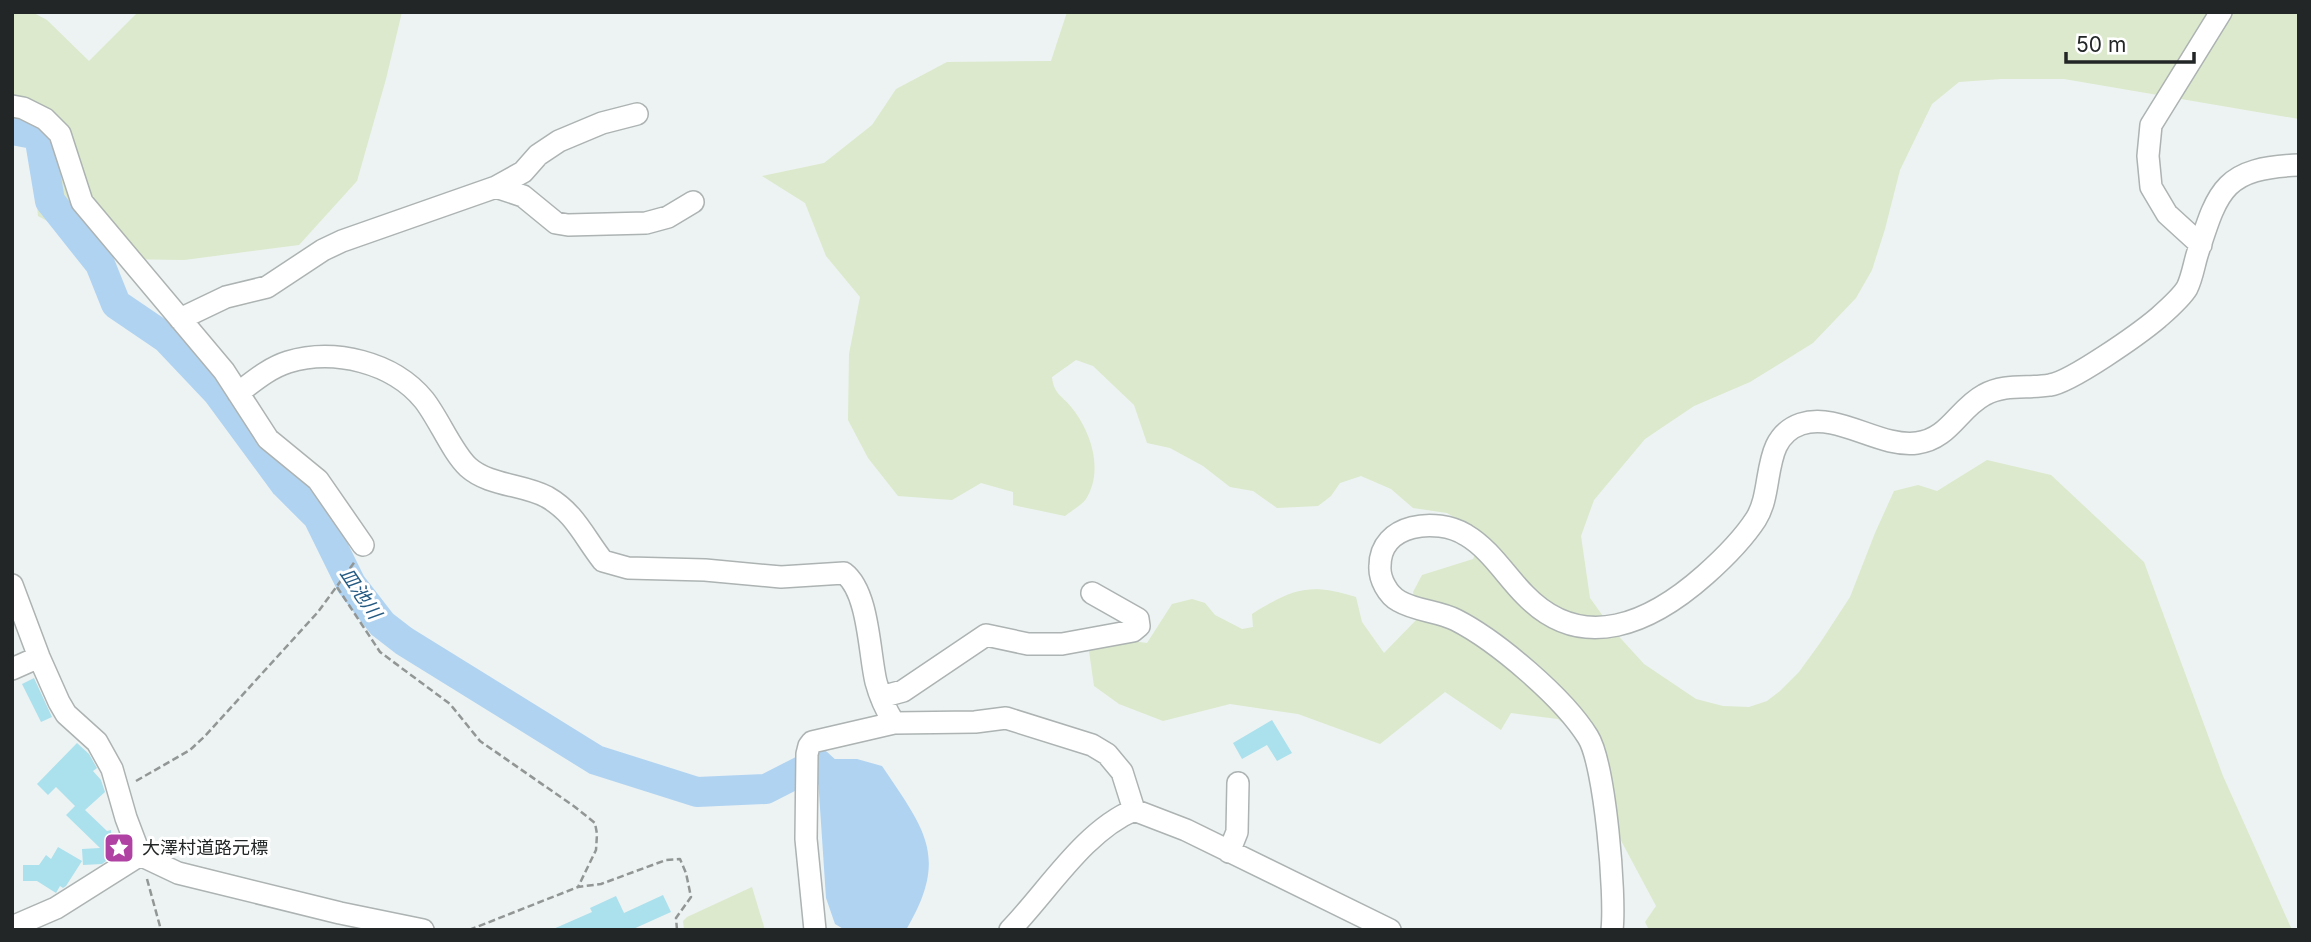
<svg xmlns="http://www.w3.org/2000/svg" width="2311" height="942" viewBox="0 0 2311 942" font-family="Inter,'Noto Sans JP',sans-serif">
  <rect width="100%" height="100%" fill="#edf3f2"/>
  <path fill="#dce9cc" d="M12,12H32L47,20L89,61L138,12H402L386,79L357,181L299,245L184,260L117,259L38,216L31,148L12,141Z
    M1067,12H2299V119L2064,79H2001L1959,82L1932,104L1900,170L1885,229L1872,270L1856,298L1813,343L1750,382L1694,406L1645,439L1594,500L1581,536L1590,598L1613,630L1644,664L1696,699L1723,706L1749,707L1767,701L1780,691L1799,672L1820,643L1850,597L1875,533L1894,491L1918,485L1937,491L1987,460L2051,475L2144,562L2223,776L2292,930H1649L1645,922L1656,906L1618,835L1608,759L1558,719L1511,713L1501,730L1445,692L1380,744L1298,714L1230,704L1163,721L1119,704L1094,686L1089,651L1123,640L1147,643L1172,604L1192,599L1205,603L1215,615L1242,629L1253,627L1252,614C1292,589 1309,582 1356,597L1362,622L1384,653L1418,618L1413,592L1422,575L1473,559L1484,536L1447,513L1413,508L1391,489L1361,476L1340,483L1331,496L1318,506L1277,508L1253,491L1230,487L1203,466L1170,448L1147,443L1134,405L1093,366L1076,360L1052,377C1054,395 1062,395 1072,408C1091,432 1104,470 1086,499C1082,505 1071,511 1065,516L1013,505V492L981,483L952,500L898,496L868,458L848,420L849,354L860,297L826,256L805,203L762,176L824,163L872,125L896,89L947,62L1051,61Z
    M752,887L765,930H684L683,921L687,917Z"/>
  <path fill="#b0d3f2" d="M835,759H857L882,766C924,829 950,856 906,930H845L835,924L826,898L817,763Z"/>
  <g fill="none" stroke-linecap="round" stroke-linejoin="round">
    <path stroke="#b0d3f2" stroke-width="30" d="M12,130L39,135L50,201L100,264L116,304L166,338L218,393L285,484L318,517L351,584L382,624L404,641L596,760L697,792L766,789L817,763L830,775"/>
  </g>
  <path fill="#abe0ed" d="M34,678L52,717L41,722L22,684Z
    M1272,720L1292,753L1277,761L1267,745L1242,759L1233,743Z
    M77,743L89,754L97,768L93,771L101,780L105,792L85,810L107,831L111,830L113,856L102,864L83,865L82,849L100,848L66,815L75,806L56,787L48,795L37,784Z
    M58,847L82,861L66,886L63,888L60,886L56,893L37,881H23V865H39L46,855L51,859Z
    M663,895L671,912L631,930H551L592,912L590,908L616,896L624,913Z"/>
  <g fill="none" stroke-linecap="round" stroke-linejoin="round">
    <g stroke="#acb3b2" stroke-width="24">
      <path id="minor" d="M12,106L23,108L45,119L60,134L82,202L224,371L268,439L318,480L363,545
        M496,187L523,196L556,223L568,225L646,223L668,217L693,202
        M2201,245L2167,214L2151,187L2148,156L2151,125L2221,12
        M180,319L226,297L267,287L323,250L342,241L496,187L523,172L538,155L559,141L602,123L637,114
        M238,393C254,381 269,368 288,362C334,348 393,362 424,400C439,419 452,452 468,467C489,486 523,484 547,497C575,513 584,537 603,561L628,568L705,570L781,577L844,573C869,592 869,653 876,682C880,697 886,710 894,723
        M12,585L39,657L59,702L66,714L97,742L112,769L126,818L140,855
        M12,669L39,657
        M881,697L903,691L986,635L1028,644H1062L1133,631L1139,626L1138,619L1092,593
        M1229,852L1237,832L1238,783
        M12,927L56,908L140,855L178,873L340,913L423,930
        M815,930L806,839L807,754L809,746L812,742L894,723L975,722L1006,718L1092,745L1107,754L1122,772L1134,810
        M1010,930C1047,892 1084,831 1134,810L1186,830L1390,930
        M1612,930C1616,896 1605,764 1588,737C1564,698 1497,641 1456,620C1438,611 1416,611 1399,601C1388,595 1379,579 1380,566C1380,523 1437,517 1466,535C1490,549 1506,576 1525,595C1583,655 1652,622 1705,575C1723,559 1743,539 1756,519C1775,489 1760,438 1801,424C1838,412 1879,448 1917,443C1949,439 1958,409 1984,395C2005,383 2028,389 2050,385C2071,382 2139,334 2158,318C2167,310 2181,298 2187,288C2192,278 2194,265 2197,255C2218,190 2223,168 2299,165"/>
    </g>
    <path stroke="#929796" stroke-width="2.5" stroke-dasharray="7 3.5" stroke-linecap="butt" d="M337,587L380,652L450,704L480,741L575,807L595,823L597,834L596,850L578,887
      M136,781L190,750L205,736L318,612L356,560
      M147,879L161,930
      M469,930L578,887L601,884L666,860L680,859L686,873L691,897L676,918L677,930"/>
    <use href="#minor" stroke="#fff" stroke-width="21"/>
  </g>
  <defs>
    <g id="sight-square" transform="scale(1.575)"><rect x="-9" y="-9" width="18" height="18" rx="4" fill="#af42a2" stroke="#fff"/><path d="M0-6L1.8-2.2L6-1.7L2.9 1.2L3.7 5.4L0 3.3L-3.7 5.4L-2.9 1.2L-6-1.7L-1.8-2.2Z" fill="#fff"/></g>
  </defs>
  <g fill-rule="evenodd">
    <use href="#sight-square" x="119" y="848"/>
  </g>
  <g text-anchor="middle" stroke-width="6" stroke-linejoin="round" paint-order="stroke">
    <g font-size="18" fill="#232626" stroke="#fff" text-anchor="start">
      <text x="142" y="854">大澤村道路元標</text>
    </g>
    <g font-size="19" font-style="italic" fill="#255a83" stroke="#fff">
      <text transform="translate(361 593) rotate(56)" y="7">皿池川</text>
    </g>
  </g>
  <rect width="2311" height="942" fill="none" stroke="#232626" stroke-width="28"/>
  <path d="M2066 52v10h128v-10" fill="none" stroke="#232626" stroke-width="3.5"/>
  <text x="2076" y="52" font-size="21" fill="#232626" stroke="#ffffff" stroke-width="5" paint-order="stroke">50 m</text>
</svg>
